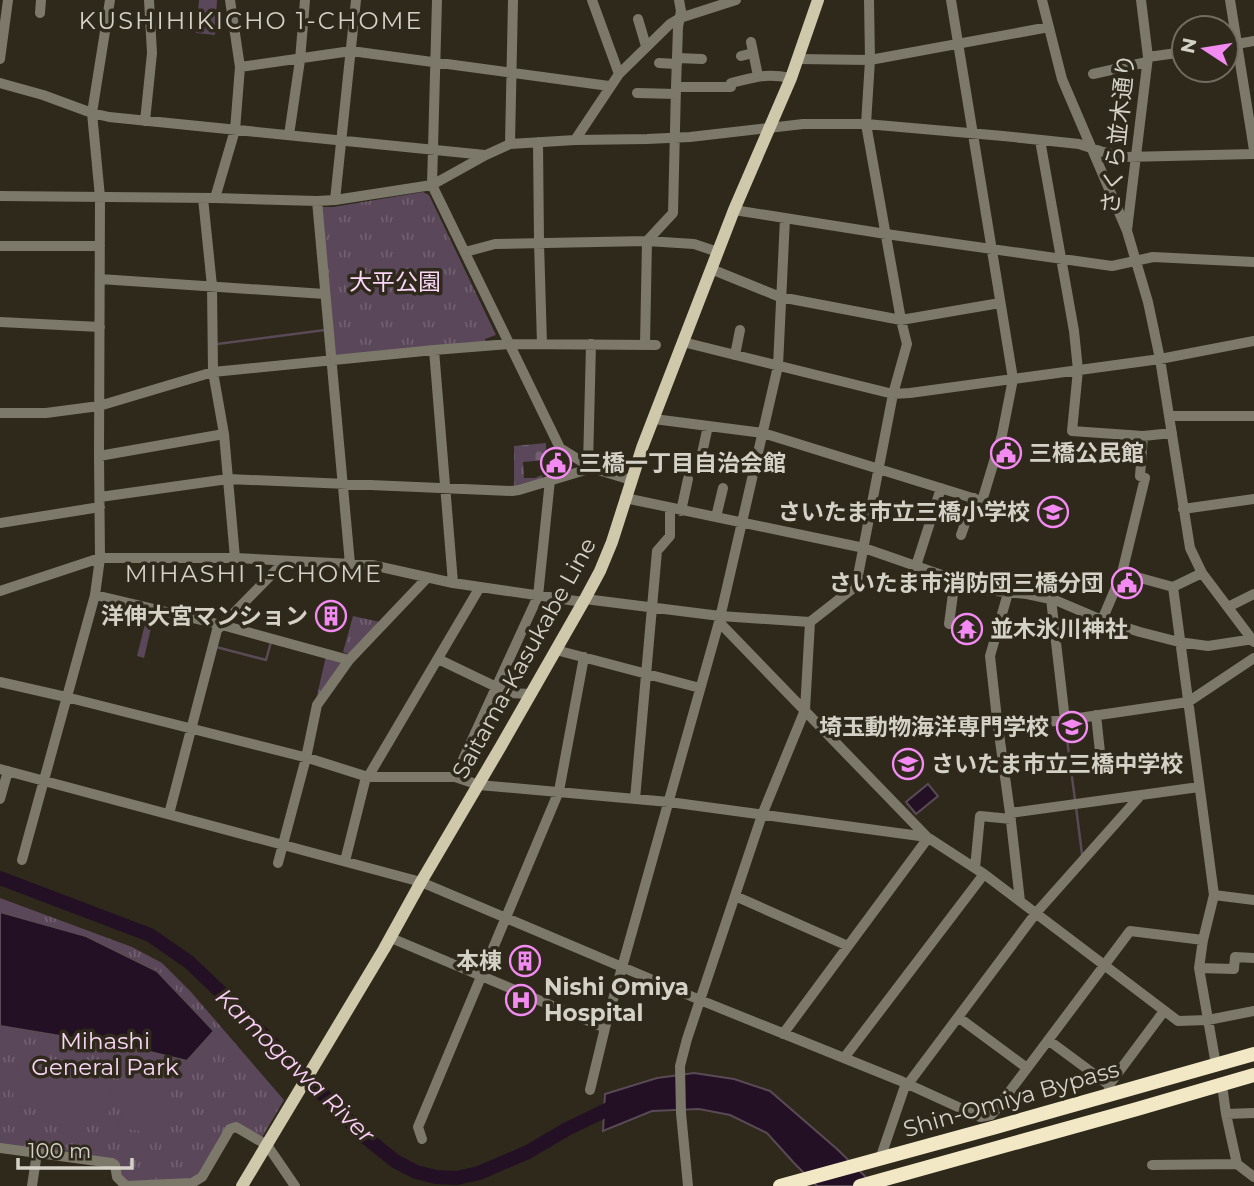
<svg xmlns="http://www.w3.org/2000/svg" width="1254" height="1186" viewBox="0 0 1254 1186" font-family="Montserrat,'Noto Sans JP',sans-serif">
  <defs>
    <pattern id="cemetery-stones" width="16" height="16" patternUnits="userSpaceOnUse" patternTransform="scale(1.75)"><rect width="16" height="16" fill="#5a4759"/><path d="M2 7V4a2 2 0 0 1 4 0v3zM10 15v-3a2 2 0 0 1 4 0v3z" fill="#71606f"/></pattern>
    <pattern id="park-tufts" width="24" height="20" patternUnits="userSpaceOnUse" patternTransform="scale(1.75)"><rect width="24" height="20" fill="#5a4759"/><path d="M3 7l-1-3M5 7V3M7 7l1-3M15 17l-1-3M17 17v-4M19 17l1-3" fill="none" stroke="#71606f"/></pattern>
  </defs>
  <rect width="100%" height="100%" fill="#2e291a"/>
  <path fill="url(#cemetery-stones)" d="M546,443V460L523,462L524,478H535L542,475L543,479L514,487V446Z"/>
  <path fill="url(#park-tufts)" d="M423,192L429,195L496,335L485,339V343L332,356L320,207H333Z
    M152,610L155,611L144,658L137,656L147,616L150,617Z
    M353,616L380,622L350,655L343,652Z
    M326,656L345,661L315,704Z
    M0,898L132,947L162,963L191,992L284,1100L261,1139L237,1126L200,1174L188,1180L126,1182L119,1177V1166L0,1144Z"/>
  <path fill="#5a4759" d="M199,0H217L215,35L196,33Z
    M17,1064L60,1069L55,1111L12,1106Z
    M70,1074L113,1079L108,1122L64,1116Z
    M124,1085L169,1091L164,1134L119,1128Z"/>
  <path fill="#241024" stroke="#594a55" stroke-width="2" d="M928,784L938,796L916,814L906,802Z
    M0,912L86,936L157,971L214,1031L187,1061L138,1049L0,1026Z
    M694,1073L734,1079L770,1091L837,1149L875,1186H817L794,1163L767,1133L730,1115L699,1109L652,1111L603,1131L605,1094L657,1078Z"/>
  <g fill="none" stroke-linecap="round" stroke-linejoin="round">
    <path stroke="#594a55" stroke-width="2.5" d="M217,344L325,330
      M216,647L266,660L271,642
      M1065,724L1075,800
      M1076,807L1082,854"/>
    <path stroke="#241024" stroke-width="14" d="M0,878L150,935L189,962L232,1003L364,1136L395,1161L416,1172L436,1177L457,1178L479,1173L528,1152L567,1129L621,1103"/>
    <path stroke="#7c786a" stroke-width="10" d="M437,0L432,185L560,448L592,468L631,480
      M592,0L619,74
      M1042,0L1062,79L1127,231L1148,302L1160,359L1190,548L1202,573L1254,642
      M1230,0L1254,150
      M40,13L41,0
      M638,19L646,46
      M751,42L758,76
      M1226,46L1254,41
      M741,56L753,53
      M1148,57L1184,52
      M677,58L702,59
      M0,59L8,0
      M798,59L870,60L1049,27
      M659,63L677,64
      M240,67L351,51L609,86
      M1093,74L1147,62
      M0,83L43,95L92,113L109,117L485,155
      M676,87H731V83C757,77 765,73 791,78
      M637,93L676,94
      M145,121L152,53L149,0
      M289,135L300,60L305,0
      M575,140L619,74L670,24L680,18L736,0
      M1040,140L1074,331L1078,370L1072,431L1143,436L1172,433
      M538,142L539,242L542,344
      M510,144L513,0
      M0,196L215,198L317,201L335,200L432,185L486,155L510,144L575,140L647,139L690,137L803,124H866L1003,136L1079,144L1103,152L1126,157L1254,154
      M203,198L212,286L213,372L224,434L235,558
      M215,198L235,130L240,67L230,0
      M335,200L356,0
      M317,201L350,564
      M734,210L886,234L1112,266L1153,257L1254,262
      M1127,230L1148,57L1141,0
      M0,246H100
      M465,252L495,244L647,241L694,244L718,252
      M711,269L780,297L901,320L1000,303
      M100,279L325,294
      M0,322L100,327
      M683,342L893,394L910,393L1160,359L1254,341
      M645,345L647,241L673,213L676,87L678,27L681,11L679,0
      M434,350L453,583
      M735,355L740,330
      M0,413H46L99,406L213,372L434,350L509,344L656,345
      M1169,416H1254
      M654,419L763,433L982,501L1002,435L1013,379L951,0
      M99,456L224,434
      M701,458L708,426
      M726,464L753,471
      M588,465L591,344
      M100,497L228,479L512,491L519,490L592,468
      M625,498L864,548L985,590L1027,594L1055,600L1102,620L1140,632L1179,642L1208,646L1254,639
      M1183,509L1254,499
      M681,511L688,479
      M716,517L723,488
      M0,523L100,507
      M961,535L974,498
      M916,566L941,488
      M1122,573L1173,587L1202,573
      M1173,587L1214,895L1203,940L1199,968L1216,1065
      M0,591L100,558H235L372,565L453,583L583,602
      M1008,593L990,656L997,719L1010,813L1020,901
      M95,595L222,625L349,660
      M585,599L720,616L810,622
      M1051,599L1065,720
      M1228,607L1254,594
      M1102,620L1122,573L1145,478L1140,476L1143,436
      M719,622L928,838L783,1034
      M949,624L955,579
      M556,650L700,688
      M438,659L509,693L531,694
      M0,682L66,697L308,758L368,777H455L479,785L669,802L927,837L984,874L1178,1021L1208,1020L1254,1011
      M1096,715L1100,752
      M998,727L1065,720L1188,702L1254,658
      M0,769L421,882L700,1000L901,1081L980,1117L991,1115L995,1111L1130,931L1203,940
      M368,777L480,587
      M455,777L538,596L550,480
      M0,799L8,771
      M635,799L657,551L670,536V509
      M1010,813L1199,787
      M169,814L217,630L285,561
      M22,860L95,595L100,558L99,456L100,197L92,113L110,0
      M345,861L366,777
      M278,863L306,758L317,705L349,660L427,578
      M975,868L980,816L1011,819
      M1214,895L1254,900
      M735,896L848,946
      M391,938L605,1028
      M1199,968L1234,969L1235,957L1254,958
      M958,1017L1027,1068
      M1048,1040L1109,1085
      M844,1058L984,874
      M908,1084L1036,913L1140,796
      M590,1090L605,1028L719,622L778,366L785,218
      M1223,1092L1226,1114L1237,1164
      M1109,1095V1085L1164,1011
      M1226,1114L1254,1113
      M422,1139L418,1127L559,791L584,657
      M0,1148L112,1163L115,1165L117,1177L126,1186L192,1183L202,1177L230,1129L236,1127L267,1145L295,1186
      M880,1159L906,1083
      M1152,1165L1237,1164L1254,1177
      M32,1186L37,1153
      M688,1186L681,1113L680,1066L687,1039L762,815L805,710L810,622L856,586L893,394L907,344L901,320L866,124L870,60L869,0"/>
    <path stroke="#d0c8ab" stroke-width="12" d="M242,1186L384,949L421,882L501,746L585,599L600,571L612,542L642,448L734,210L791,78L818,0"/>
    <path stroke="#f2e8c5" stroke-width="14" d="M780,1186L996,1127L1254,1054
      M860,1186L1137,1109L1254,1075"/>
  </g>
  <defs>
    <g id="civic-ring" transform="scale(1.575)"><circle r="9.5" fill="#2e291a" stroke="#f28af2" stroke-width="1.5"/><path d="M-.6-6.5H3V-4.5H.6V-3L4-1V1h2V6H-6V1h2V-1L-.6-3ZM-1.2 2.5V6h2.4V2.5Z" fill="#f28af2"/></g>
    <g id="school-ring" transform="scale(1.575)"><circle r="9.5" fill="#2e291a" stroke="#f28af2" stroke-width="1.5"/><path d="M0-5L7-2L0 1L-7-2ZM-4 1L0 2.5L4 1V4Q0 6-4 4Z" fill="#f28af2"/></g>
    <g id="building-ring" transform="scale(1.575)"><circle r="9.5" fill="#2e291a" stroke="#f28af2" stroke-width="1.5"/><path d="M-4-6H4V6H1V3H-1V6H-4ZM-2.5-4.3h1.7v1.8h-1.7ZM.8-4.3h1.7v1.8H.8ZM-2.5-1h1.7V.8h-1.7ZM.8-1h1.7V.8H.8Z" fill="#f28af2"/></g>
    <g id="temple-ring" transform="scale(1.575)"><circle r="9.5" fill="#2e291a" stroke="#f28af2" stroke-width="1.5"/><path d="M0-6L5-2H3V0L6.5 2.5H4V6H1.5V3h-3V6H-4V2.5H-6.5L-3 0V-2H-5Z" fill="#f28af2"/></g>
    <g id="university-ring" transform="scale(1.575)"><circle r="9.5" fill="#2e291a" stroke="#f28af2" stroke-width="1.5"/><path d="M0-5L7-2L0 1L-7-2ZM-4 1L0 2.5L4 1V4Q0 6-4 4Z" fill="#f28af2"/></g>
    <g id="hospital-ring" transform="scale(1.575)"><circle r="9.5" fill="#2e291a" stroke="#f28af2" stroke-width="1.5"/><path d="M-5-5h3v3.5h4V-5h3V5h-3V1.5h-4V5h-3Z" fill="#f28af2"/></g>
  </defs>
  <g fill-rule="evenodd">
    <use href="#civic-ring" x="1006" y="453"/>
    <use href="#civic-ring" x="556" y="463"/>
    <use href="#school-ring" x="1053" y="512"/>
    <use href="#civic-ring" x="1127" y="583"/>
    <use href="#building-ring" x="331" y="616"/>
    <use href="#temple-ring" x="967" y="629"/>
    <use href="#university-ring" x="1072" y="727"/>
    <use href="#school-ring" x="908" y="764"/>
    <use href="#building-ring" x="525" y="961"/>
    <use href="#hospital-ring" x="521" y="1000"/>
  </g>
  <g text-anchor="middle" stroke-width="7" stroke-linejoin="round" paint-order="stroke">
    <g font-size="23" fill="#d4d1c7" stroke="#2e291a">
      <text transform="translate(1118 134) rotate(-84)" y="8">さくら並木通り</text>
      <text transform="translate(524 658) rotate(-61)" y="8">Saitama-Kasukabe Line</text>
      <text transform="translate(1011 1099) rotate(-16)" y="8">Shin-Omiya Bypass</text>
    </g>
    <g font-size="23" fill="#fbd6f9" stroke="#2e291a">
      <text x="395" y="290">大平公園</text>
      <text x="105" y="1049">Mihashi<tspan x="105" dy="26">General Park</tspan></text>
    </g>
    <g font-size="23" font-weight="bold" fill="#d4d1c7" stroke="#2e291a" text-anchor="start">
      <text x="1029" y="461">三橋公民館</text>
      <text x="579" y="471">三橋一丁目自治会館</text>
      <text x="1030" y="520" text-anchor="end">さいたま市立三橋小学校</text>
      <text x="1104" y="591" text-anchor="end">さいたま市消防団三橋分団</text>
      <text x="308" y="624" text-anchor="end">洋伸大宮マンション</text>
      <text x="990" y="637">並木氷川神社</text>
      <text x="1049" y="735" text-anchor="end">埼玉動物海洋専門学校</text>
      <text x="931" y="772">さいたま市立三橋中学校</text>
      <text x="502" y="969" text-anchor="end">本棟</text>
      <text x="544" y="995">Nishi Omiya<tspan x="544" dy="26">Hospital</tspan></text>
    </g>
    <g font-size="24" letter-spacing="2" fill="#d4d1c7" stroke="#2e291a">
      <text x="251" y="29">KUSHIHIKICHO 1-CHOME</text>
      <text x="254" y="582">MIHASHI 1-CHOME</text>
    </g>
    <g font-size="24" font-style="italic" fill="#fccefa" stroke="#2e291a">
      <text transform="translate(295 1066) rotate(44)" y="8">Kamogawa River</text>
    </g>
  </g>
  <g transform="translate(1205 49) rotate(282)"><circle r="33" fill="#2e291a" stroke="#706c5f" stroke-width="2"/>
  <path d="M0-5L12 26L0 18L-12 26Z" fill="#f28af2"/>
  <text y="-10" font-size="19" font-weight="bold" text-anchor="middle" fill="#d4d1c7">N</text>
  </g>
  <path d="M18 1158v10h114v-10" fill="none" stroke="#d4d1c7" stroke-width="3.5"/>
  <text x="28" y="1158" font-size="21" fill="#d4d1c7" stroke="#2e291a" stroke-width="5" paint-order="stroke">100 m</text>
</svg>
